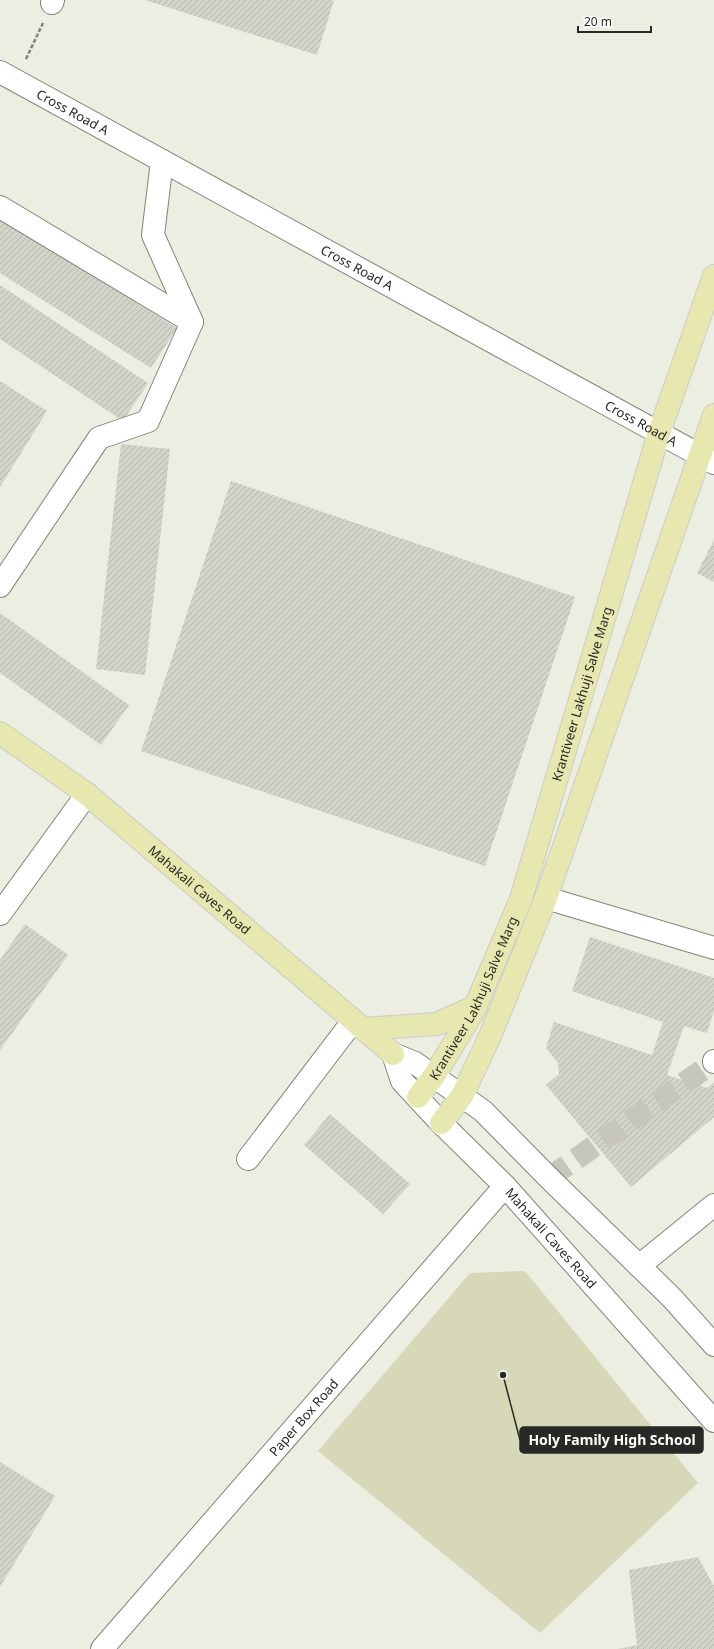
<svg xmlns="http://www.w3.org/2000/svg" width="714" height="1649" viewBox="0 0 714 1649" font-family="'Noto Sans',sans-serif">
  <defs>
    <pattern id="building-hatch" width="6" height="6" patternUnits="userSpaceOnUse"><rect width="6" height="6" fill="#d3d4c9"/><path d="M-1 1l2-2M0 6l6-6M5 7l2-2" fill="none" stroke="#b5b6ac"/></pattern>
  </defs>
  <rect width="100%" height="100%" fill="#edeee2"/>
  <path fill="#d6d8b7" d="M525,1271L698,1483L540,1633L318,1451L470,1273Z"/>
  <path fill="url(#building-hatch)" d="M145,0H334L317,55Z
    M0,217L177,328L151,368L0,273Z
    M0,285L148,383L123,421L0,339Z
    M0,381L47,411L0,487Z
    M121,444L170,449L145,675L96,669Z
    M231,481L575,597L485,866L141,751Z
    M714,540V582L697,573Z
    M0,613L129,705L101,745L0,673Z
    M25,924L68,955L0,1050V960Z
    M590,937L714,978V1011L707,1033L684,1026L667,1075L707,1088L714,1082V1117L631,1187L546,1085L559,1074L558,1063L546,1048L554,1022L652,1055L663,1022L572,991Z
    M330,1114L410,1184L383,1214L304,1145Z
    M0,1462L55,1496L0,1587Z
    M698,1557L714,1586V1649H618L637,1645L629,1570Z"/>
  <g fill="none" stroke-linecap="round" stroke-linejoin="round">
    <path stroke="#c6c6bc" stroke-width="22" stroke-dasharray="22 11" stroke-linecap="butt" d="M549,1178L714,1062"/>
    <g stroke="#84847a" stroke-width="24">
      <g id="minor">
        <path d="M52,3L53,0"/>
        <path id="s1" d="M0,72L714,463"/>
        <path d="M0,207L192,322"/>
        <path d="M0,586L99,438L148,421L192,322L153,235L162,161"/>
        <path d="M546,898L714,948"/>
        <path d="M0,914L87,794"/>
        <path id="s2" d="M393,1054L402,1081L441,1123L505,1186L714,1421"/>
        <path d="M393,1054L415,1063L483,1111L549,1178L672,1298L714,1345"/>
        <path d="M714,1062V1061"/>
        <path d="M248,1159L353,1021"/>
        <path d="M639,1266L714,1205"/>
        <path id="s3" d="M102,1649L505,1186"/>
      </g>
    </g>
    <g stroke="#cbcbca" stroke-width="24">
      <g id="major">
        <path id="s4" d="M0,733L87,794L393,1054"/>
        <path d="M363,1029L437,1024L476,1006"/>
        <path id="s5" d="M418,1097L434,1076L473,1012L521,899L659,433L714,276"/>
        <path d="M441,1123L462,1096L490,1036L546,898L714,415"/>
      </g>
    </g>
    <path stroke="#81817a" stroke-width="2.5" stroke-dasharray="4 2" stroke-linecap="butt" d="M26,59L43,23"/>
    <use href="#minor" stroke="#fff" stroke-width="22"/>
    <use href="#major" stroke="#e6e8af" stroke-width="22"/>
  </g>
  <g text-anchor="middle" stroke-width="4" stroke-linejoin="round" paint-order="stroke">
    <g font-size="13" fill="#282824" stroke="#fff">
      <text dy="5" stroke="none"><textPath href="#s1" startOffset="83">Cross Road A</textPath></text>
      <text dy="5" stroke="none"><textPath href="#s1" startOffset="407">Cross Road A</textPath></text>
      <text dy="5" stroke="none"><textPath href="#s1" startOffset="731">Cross Road A</textPath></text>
      <text dy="5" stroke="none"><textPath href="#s5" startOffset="438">Krantiveer Lakhuji Salve Marg</textPath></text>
      <text dy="5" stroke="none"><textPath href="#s4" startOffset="254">Mahakali Caves Road</textPath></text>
      <text dy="5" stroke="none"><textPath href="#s5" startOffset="114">Krantiveer Lakhuji Salve Marg</textPath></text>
      <text dy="5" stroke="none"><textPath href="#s2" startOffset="245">Mahakali Caves Road</textPath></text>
      <text dy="5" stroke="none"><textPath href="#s3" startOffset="307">Paper Box Road</textPath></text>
    </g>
  </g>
  <path fill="none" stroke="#282824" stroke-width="1.5" d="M503 1375L520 1440"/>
  <circle fill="#282824" stroke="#fff" stroke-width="1.5" cx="503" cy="1375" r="4"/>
  <rect fill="#282824" stroke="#282824" stroke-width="1.5" x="520" y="1427" width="183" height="26" rx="4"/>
  <g font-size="14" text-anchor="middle" font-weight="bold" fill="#fff">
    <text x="612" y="1445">Holy Family High School</text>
  </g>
  <path d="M578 26v6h73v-6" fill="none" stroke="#282824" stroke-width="2"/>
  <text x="584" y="26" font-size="12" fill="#282824" stroke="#ffffff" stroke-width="3" paint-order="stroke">20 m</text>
</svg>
